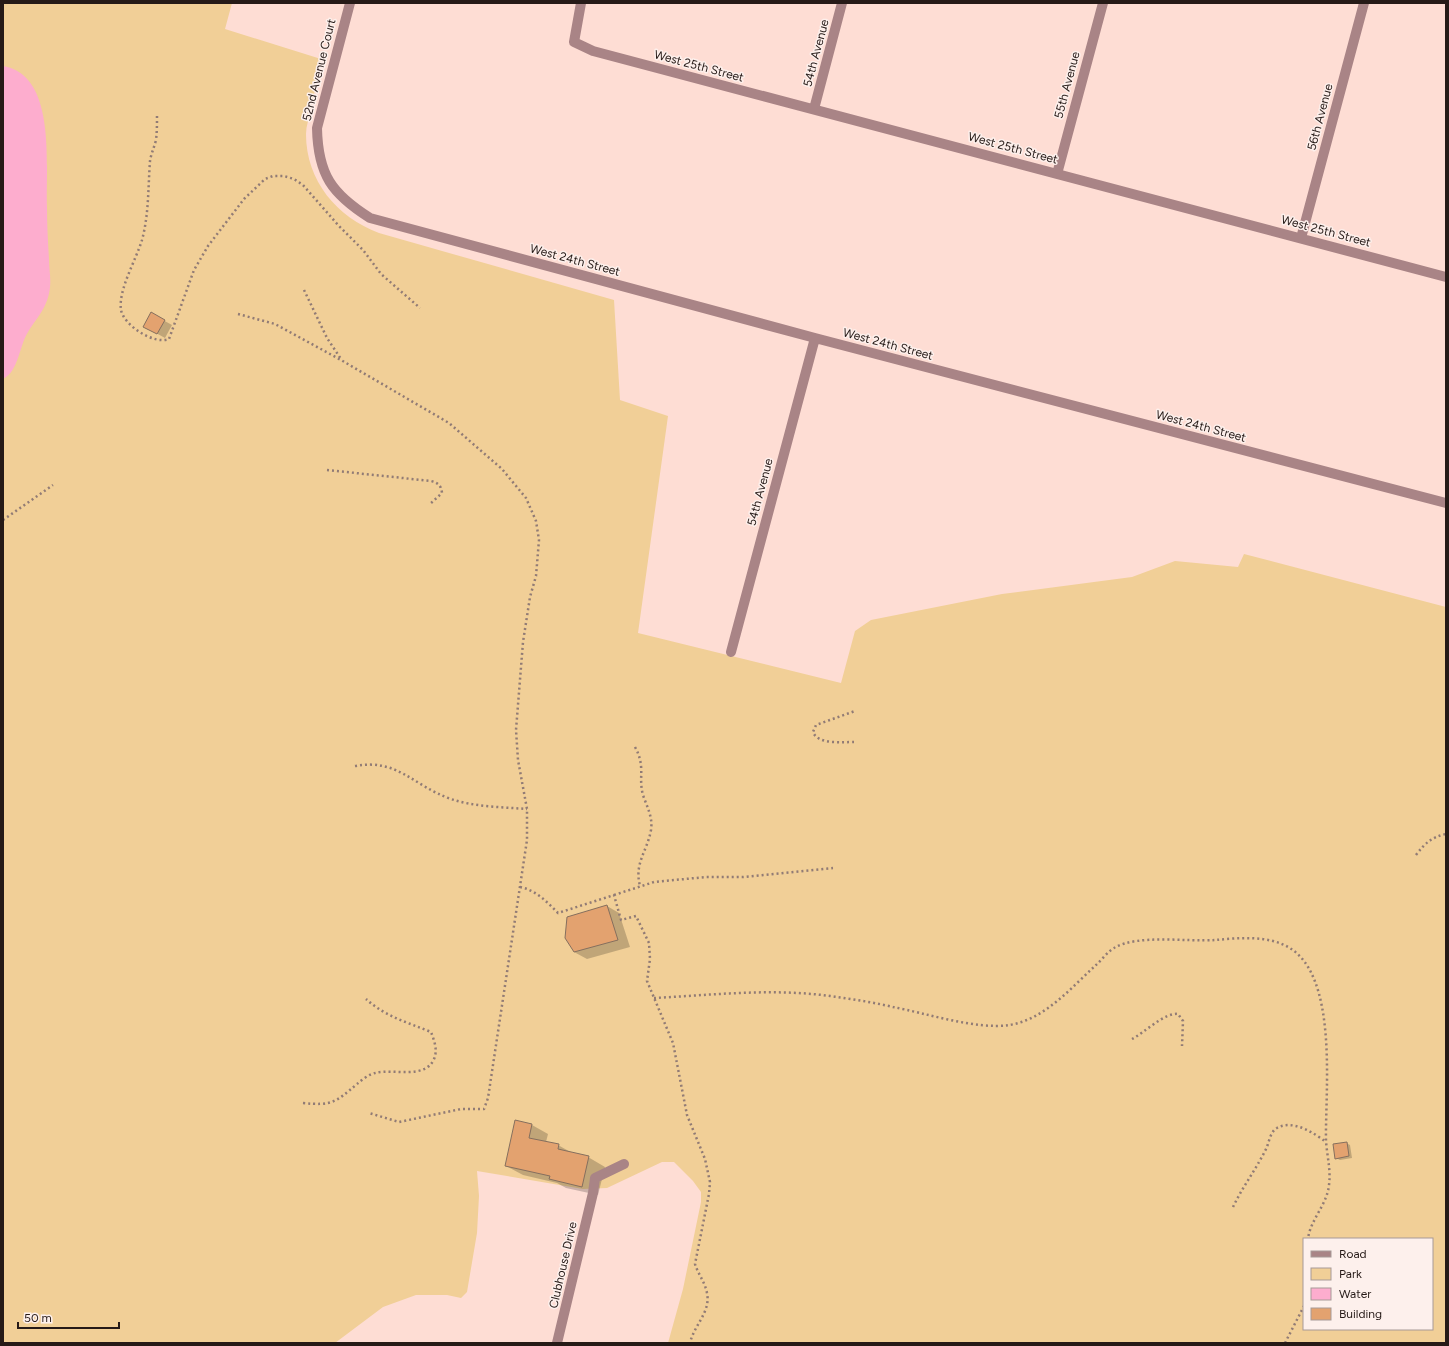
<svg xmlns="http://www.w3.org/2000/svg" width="1449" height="1346" viewBox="0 0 1449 1346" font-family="Figtree,sans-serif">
  <rect width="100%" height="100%" fill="#feddd4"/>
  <path fill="#f1cf97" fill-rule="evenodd" d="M3,3H232L225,29L321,59C318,76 314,93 311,110C309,118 306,126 306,134C306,181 337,217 379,233L614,300L620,400L668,416L638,633L841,683L855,631L871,620L1002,594L1132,577L1175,561L1238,567L1244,554L1446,607V1343H668L683,1289L701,1202V1192L693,1181L674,1162H662L607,1188L583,1189L477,1171L479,1196L477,1233L467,1292L461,1298L447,1295H416L383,1307L335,1343H3ZM1304,1239H1432V1329H1304Z"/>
  <path fill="#fdadce" d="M3,66C58,75 45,169 47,208C47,225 48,242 49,259C49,268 51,278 50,287C48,307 38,316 28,332C19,346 19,371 3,379Z"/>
  <path fill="#0003" d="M152,314L172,325L165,338L145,327Z
    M607,906L619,913L630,947L587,959L574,952Z
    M516,1121L532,1125L548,1134L546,1142L558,1145L574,1154L588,1157L605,1167L598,1195L566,1188L557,1183L523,1175L506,1166Z
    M1346,1143L1350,1145L1352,1158L1340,1160L1336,1158Z"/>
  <path fill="#e3a26f" stroke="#856f5e" d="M151,312L165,320L157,334L143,327Z
    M607,905L618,940L574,952L565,938L567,917Z
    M515,1120L532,1124L529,1138L559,1144L558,1149L589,1156L582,1187L549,1179L550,1176L505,1166Z
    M1347,1142L1349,1156L1335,1159L1333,1144Z"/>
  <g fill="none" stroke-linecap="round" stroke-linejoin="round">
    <path stroke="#917b75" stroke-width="2.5" stroke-dasharray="2 3" stroke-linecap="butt" d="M157,116C157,124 157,132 156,140C154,148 151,154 150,161C148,188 149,214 142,240C136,260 118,290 121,310C124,326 155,345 169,339L194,270L208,246L244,199L265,179L273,176H284L294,179L303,185L338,225L363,250L381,274L420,308
      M304,290L327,338L341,359
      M238,314L275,324L341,360L449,423L502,469L526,498L536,521L539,540L536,576L530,597L523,642L516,730L518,760L527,809V840L488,1098L484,1109H461L399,1122L369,1113
      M327,470L431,481C438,483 441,485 442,493L430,504
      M3,520L53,485
      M854,742C843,742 818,745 813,732L816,725L855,711
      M635,747C646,767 638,777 643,795C647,807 653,817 651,830C647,852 634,863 640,886
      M355,766C398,758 413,786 451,799C474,807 502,807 527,809
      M1416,855C1425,843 1432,837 1446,834
      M520,887C536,890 547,902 558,913L614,895L621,920L636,916L649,943L650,959L647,981L673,1043L687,1115L705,1159L710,1182L709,1194L695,1264C698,1274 705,1282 707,1293C711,1312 694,1325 690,1343
      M614,895L654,882L706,877H743L833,868
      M654,998C712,995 772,988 830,996C851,999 872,1002 893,1007C925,1013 977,1030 1009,1025C1044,1020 1071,988 1096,965C1102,960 1107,952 1114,948C1137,934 1187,942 1215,940C1238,938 1267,935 1288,947C1339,975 1325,1092 1326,1141C1327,1156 1331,1170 1329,1185C1327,1205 1310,1220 1308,1239
      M1132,1039C1144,1033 1165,1012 1178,1014L1183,1021L1182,1046
      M303,1103C332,1106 336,1102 357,1084C362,1080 369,1074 375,1073C393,1068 425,1080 434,1059C438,1050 434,1040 431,1032C407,1022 386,1017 366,999
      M1233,1207C1243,1186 1257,1168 1267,1147C1269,1141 1271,1131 1277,1128C1293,1119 1314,1133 1326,1142
      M1285,1343L1304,1306"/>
    <path stroke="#a98486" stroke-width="10" d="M350,3L317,128C318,175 332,194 370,218L815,338L1446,503
      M581,3L574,42L593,51L1446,277
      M814,109L842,3
      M1057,174L1103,3
      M1301,238L1364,3
      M731,652L815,338
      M557,1343L593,1193L595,1178L624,1164"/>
  </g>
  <g text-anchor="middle" stroke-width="3" stroke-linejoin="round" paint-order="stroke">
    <g font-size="12" fill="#261a17" stroke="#fdf0ec">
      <text transform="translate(816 53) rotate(-75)" y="4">54th Avenue</text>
      <text transform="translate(699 66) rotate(15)" y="4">West 25th Street</text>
      <text transform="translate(319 70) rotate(-76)" y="4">52nd Avenue Court</text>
      <text transform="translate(1067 85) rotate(-75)" y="4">55th Avenue</text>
      <text transform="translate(1320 117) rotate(-75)" y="4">56th Avenue</text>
      <text transform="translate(1013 148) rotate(15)" y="4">West 25th Street</text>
      <text transform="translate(1326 231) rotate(15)" y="4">West 25th Street</text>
      <text transform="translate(575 260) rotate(15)" y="4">West 24th Street</text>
      <text transform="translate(888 344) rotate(15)" y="4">West 24th Street</text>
      <text transform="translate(1201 426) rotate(15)" y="4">West 24th Street</text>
      <text transform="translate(760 492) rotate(-75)" y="4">54th Avenue</text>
      <text transform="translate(563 1265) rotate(-77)" y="4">Clubhouse Drive</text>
    </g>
  </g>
  <rect width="1449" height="1346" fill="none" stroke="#261a17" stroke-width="8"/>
  <rect x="1303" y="1238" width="130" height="92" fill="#fdf0ec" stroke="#a79a97"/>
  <rect x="1311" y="1251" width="20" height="6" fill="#a98486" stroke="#a79a97"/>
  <text x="1339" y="1258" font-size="12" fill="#261a17">Road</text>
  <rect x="1311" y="1268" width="20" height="12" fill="#f1cf97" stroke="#a79a97"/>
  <text x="1339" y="1278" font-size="12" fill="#261a17">Park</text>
  <rect x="1311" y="1288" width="20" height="12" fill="#fdadce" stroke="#a79a97"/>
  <text x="1339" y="1298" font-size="12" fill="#261a17">Water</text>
  <rect x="1311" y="1308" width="20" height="12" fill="#e3a26f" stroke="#a79a97"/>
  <text x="1339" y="1318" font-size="12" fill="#261a17">Building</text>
  <path d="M18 1322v6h101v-6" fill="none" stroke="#261a17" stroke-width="2"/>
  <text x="24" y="1322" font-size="12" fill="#261a17" stroke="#fdf0ec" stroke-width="3" paint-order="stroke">50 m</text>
</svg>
